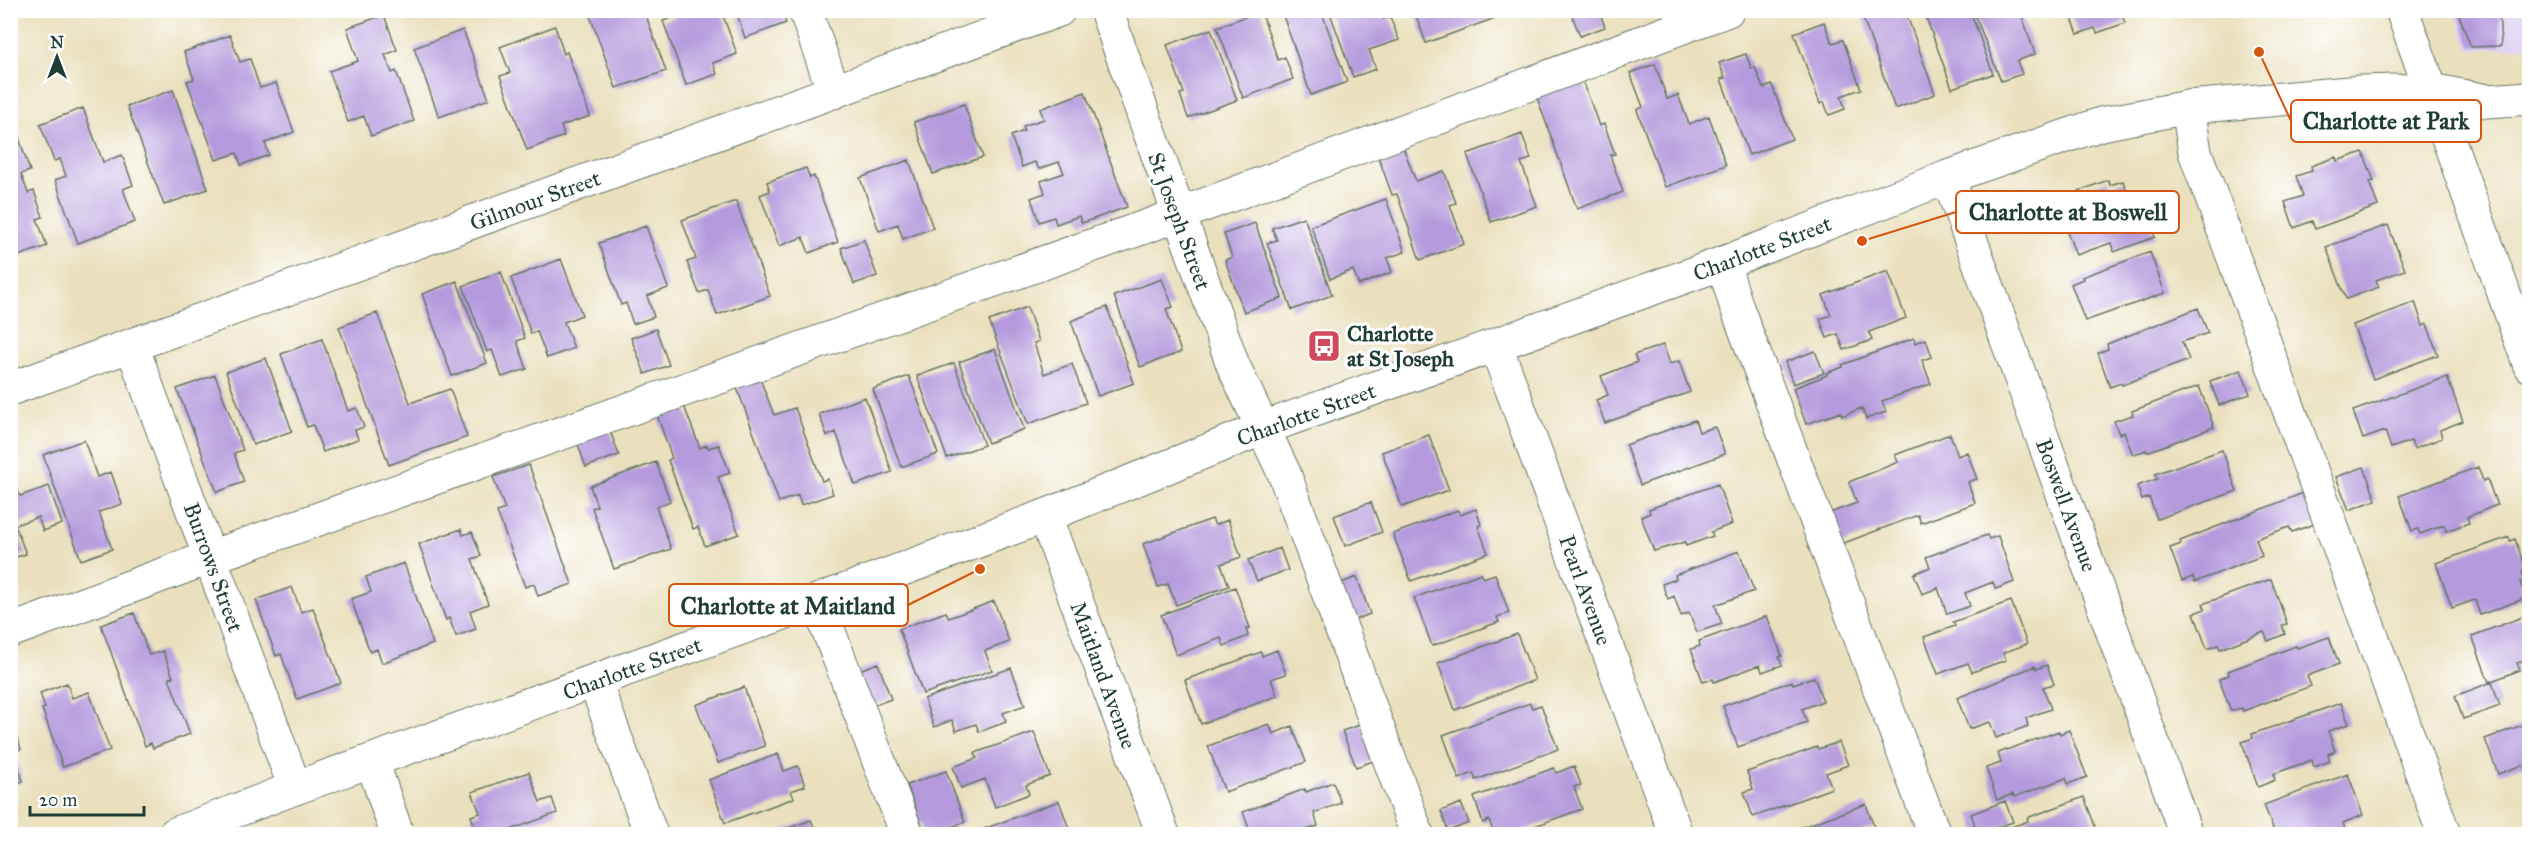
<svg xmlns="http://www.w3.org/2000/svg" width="2540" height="845" viewBox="0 0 2540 845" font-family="'IM FELL Great Primer',serif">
  <rect width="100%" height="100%" fill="#fff"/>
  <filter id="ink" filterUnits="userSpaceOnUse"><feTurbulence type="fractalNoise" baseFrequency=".0167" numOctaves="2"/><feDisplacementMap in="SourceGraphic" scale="12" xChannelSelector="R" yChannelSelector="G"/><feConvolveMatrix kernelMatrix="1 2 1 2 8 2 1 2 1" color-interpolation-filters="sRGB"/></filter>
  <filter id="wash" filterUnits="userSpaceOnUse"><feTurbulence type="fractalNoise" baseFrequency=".008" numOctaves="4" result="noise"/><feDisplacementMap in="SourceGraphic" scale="24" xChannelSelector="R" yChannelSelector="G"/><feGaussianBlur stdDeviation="1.35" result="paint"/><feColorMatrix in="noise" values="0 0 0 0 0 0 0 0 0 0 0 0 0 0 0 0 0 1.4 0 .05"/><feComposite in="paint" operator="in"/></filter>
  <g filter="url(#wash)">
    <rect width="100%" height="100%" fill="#eae0bd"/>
    <path fill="#dfd4f4" d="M2455,11H2529V46L2469,50Z"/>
    <g id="blocks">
      <path fill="#b59bdd" d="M596,10H644L666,71L616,88L589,13Z
        M672,10H721L737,54L713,63L717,74L686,85L663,21L675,17Z
        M736,10H781L786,23L745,38Z
        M1281,10H1321L1347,82L1311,95Z
        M1329,10H1380L1383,19L1390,17L1399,40L1369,50L1376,69L1353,77Z
        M1414,10H1499L1501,16L1426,43Z
        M1570,10H1599L1605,27L1580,36Z
        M1884,10H1905L1935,94L1895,109L1863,18Z
        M1929,10H1970L1993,74L1952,88L1924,12Z
        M1973,10H2020L2035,54L2017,61L2022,74L2001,81Z
        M2069,10H2120L2125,23L2097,33L2095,28L2078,34Z
        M2457,10H2499L2501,46L2471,47Z
        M1261,11L1278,60L1285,57L1293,79L1243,98L1217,27Z
        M384,15L397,50L385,55L392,73L396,71L414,121L371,136L364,116L348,122L329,71L358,61L347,28Z
        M1824,22L1832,43L1843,40L1861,89L1841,96L1845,109L1829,115L1824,102L1820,104L1794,33Z
        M555,26L564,54L567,52L590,116L561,126L564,136L527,150L500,76L510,73L500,47Z
        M1211,29L1237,100L1188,118L1180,94L1184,93L1167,45Z
        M463,30L489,99L439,117L414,48Z
        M230,35L240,62L250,59L260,88L276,83L294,132L265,143L269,155L241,165L237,153L216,160L187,81L194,79L184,52Z
        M1746,54L1751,68L1755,67L1763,88L1772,85L1792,139L1749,155L1721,79L1725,78L1719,63Z
        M1655,64L1667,99L1678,95L1689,124L1709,116L1726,165L1665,187L1637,110L1643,107L1630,73Z
        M1581,75L1599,126L1604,124L1615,154L1610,155L1623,192L1577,209L1535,92Z
        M173,90L208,189L164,205L127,106Z
        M1085,92L1127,207L1082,223L1079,216L1056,224L1054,217L1039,222L1031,198L1045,193L1041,181L1064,173L1059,162L1039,169L1035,162L1022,167L1011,136L1024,131L1023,126L1044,119L1040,109Z
        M964,104L983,157L933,174L914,122Z
        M83,108L103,162L122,155L133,185L123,189L135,222L78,243L55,180L66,176L60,159L54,161L40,124Z
        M1522,134L1531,159L1521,162L1537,206L1491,222L1467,154Z
        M19,138L30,171L21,174L28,193L34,191L43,217L37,219L47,246L10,259V141Z
        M1403,147L1416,181L1444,171L1456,203L1450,205L1464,244L1420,260L1397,194L1392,195L1378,156Z
        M2363,152L2374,181L2369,182L2378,206L2315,229L2312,221L2294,228L2285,202L2303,196L2296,176L2312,171L2311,166L2336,157L2337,161Z
        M909,160L933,228L903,239L898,224L879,231L860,178Z
        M806,168L810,178L814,176L838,242L809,253L803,237L779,246L760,195L770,191L767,182Z
        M2108,180L2110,185L2123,181L2138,222L2148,219L2155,237L2114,252L2111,243L2076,255L2057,205L2081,196L2079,191Z
        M1386,199L1405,252L1387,258L1392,272L1359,285L1353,270L1330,279L1311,226Z
        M736,201L770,296L717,315L708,290L699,293L687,262L696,259L682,220Z
        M1304,217L1332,295L1292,310L1267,243L1277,240L1272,228Z
        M1255,223L1282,298L1244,312L1225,260L1232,257L1224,234Z
        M2388,225L2405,270L2376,280L2379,287L2346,299L2326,247Z
        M646,226L668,288L647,296L654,317L633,324L626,303L621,305L599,243Z
        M864,240L877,276L854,284L841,248Z
        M2150,252L2165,293L2085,321L2071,284L2083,279L2082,277Z
        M561,259L582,315L564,322L574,348L547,358L537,331L531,334L511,278Z
        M1888,271L1906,318L1869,332L1872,340L1844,350L1838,334L1827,338L1820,319L1831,315L1823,295Z
        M501,272L525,338L517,341L527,369L502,377L492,350L487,352L463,286Z
        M1162,279L1173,307L1166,309L1181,352L1140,367L1114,296Z
        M457,281L487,363L452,376L422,294Z
        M2415,302L2423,326L2427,324L2438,355L2373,379L2353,325Z
        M1027,307L1039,341L1034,343L1044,374L1072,364L1086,403L1028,424L989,321Z
        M1107,307L1134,383L1098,396L1071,321Z
        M2198,308L2208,333L2182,342L2189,360L2122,385L2121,383L2110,387L2098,353L2108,349L2107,344Z
        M377,313L410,403L450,389L467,437L389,465L339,327Z
        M656,329L669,365L645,374L631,338Z
        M1914,338L1915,343L1926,339L1932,357L1922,360L1931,384L1882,401L1886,412L1866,419L1862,408L1842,416L1841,412L1806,424L1793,388L1827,375L1826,373L1843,367L1842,365Z
        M322,339L348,411L357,408L364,427L355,430L358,439L323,452L313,425L307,427L281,354Z
        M1663,345L1670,364L1679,361L1690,392L1605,423L1596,400L1608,395L1601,376L1637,362L1634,355Z
        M995,349L1024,429L988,443L959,362Z
        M1815,351L1824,373L1793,384L1785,362Z
        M266,358L292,431L253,445L226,372Z
        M954,363L984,445L947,458L917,376Z
        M2241,370L2250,394L2219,405L2210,381Z
        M215,375L243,450L234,453L244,482L217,492L177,389Z
        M909,376L938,454L901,467L873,389Z
        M2447,377L2463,421L2440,430L2442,438L2414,449L2411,441L2391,448L2385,431L2363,439L2353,411Z
        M760,379L774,415L795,408L822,481L828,479L833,494L801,505L798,495L779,502L737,388Z
        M2199,386L2214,427L2147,452L2146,450L2133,455L2124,432L2119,434L2114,421L2133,415L2132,411Z
        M865,397L892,472L855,485L836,432L827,436L819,414Z
        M684,406L700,448L707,445L708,448L719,445L730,473L718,477L739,534L705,546L698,527L693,529L668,460L672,458L657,415Z
        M1695,420L1699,432L1715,427L1725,454L1640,485L1626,445Z
        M609,428L619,455L586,467L576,439Z
        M1950,434L1958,456L1967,452L1977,479L1968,482L1975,503L1921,523L1918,515L1836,546L1824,515L1857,503L1849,482L1898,462L1895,455Z
        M1429,435L1449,490L1402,507L1382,452Z
        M84,440L97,477L111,472L122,504L99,512L112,549L81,560L43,455Z
        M2222,450L2237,491L2157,519L2149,497L2142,500L2137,486L2157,479L2155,474Z
        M656,462L670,501L656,507L671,549L614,569L592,508L597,506L590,486Z
        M529,465L572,584L538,596L534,584L525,587L497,512L505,509L493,477Z
        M2364,467L2376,500L2349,510L2336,477Z
        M2478,467L2483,481L2487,479L2497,505L2467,517L2469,523L2446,531L2444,525L2420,534L2418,529L2412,531L2399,496Z
        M10,472L20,496L49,486L62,524L43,531L38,517L15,525L26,554L10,559Z
        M1718,484L1732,524L1711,532L1713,536L1686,546L1685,542L1654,551L1641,517L1650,513L1649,509Z
        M2311,490L2323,521L2292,532L2289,527L2256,539L2262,556L2195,582L2193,577L2182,581L2170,548L2181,544L2180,541Z
        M1371,502L1382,532L1345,546L1334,516Z
        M1476,509L1481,525L1478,526L1488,553L1411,581L1393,534L1458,510L1460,515Z
        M1212,519L1215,525L1228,520L1241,557L1221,564L1229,586L1176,605L1168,584L1158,587L1143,544Z
        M461,529L463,535L472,532L481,556L472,559L488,604L470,611L476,629L456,636L449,618L446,620L419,544Z
        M1987,535L1989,539L1998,536L2014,582L1996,589L1993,582L1965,593L1970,606L1947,614L1938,588L1922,594L1914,574L1930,567L1926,557Z
        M2509,537L2510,541L2515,539L2526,570L2522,572L2525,581L2520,582L2526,598L2480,615L2475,600L2452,608L2436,563Z
        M1280,548L1288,570L1257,581L1248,560Z
        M1739,551L1754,591L1715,605L1722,624L1697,632L1690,615L1689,613L1681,616L1674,596L1668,599L1662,584L1676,579L1675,575Z
        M404,563L433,644L382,663L377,649L370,652L351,599L371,592L366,577Z
        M1481,573L1483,578L1495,574L1509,613L1497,617L1499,622L1432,646L1414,598Z
        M1357,577L1370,614L1349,622L1336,585Z
        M2271,579L2287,624L2282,625L2285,634L2268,641L2264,632L2220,649L2218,645L2207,649L2194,613L2205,609L2203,604Z
        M292,587L301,612L313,608L341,683L297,699L281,654L276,656L256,600Z
        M1235,587L1250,628L1246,629L1248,636L1224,646L1221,638L1176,655L1161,615Z
        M994,601L1009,642L985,651L992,670L923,694L899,629L946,612L949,618Z
        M2011,601L2027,644L2003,653L2006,660L1972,672L1968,663L1938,674L1924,637L1955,626L1953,622Z
        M134,613L149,655L163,651L173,677L169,678L190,734L153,748L151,743L145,746L101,625Z
        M2530,614V659L2517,663L2520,670L2489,682L2472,636Z
        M1767,616L1782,656L1779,657L1782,665L1762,672L1760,665L1714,682L1713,679L1703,682L1691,649L1700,646L1699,641Z
        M1517,634L1535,680L1455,710L1438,663Z
        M2329,637L2339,664L2307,676L2311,686L2243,711L2242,708L2231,711L2219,679L2229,675L2228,671L2296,646L2297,648Z
        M1277,650L1286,674L1271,679L1277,696L1201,724L1185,680L1261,652L1262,656Z
        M878,663L891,699L867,708L854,672Z
        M2047,665L2054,684L2043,687L2051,709L2026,718L2028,726L1996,738L1990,722L1969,729L1957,698L2035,666L2036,669Z
        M1011,668L1025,705L1003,713L1006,722L979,732L976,724L956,731L952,720L934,727L924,699Z
        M1814,677L1823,701L1802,709L1807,722L1738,747L1723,706L1792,681L1793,684Z
        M2492,682L2500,706L2463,719L2455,696Z
        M67,683L72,698L89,692L110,750L63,767L42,709L45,708L40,693Z
        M744,687L765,746L718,763L696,705Z
        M1530,703L1532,708L1541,705L1558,749L1476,780L1473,773L1459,779L1443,735Z
        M2341,703L2349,724L2328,731L2335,751L2328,754L2330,761L2314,767L2312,760L2273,774L2275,780L2258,787L2242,742L2253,738L2252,734Z
        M11,721L21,749L13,752L23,781L10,786Z
        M2530,722V781L2523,765L2498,774L2485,739Z
        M1269,724L1273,734L1292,726L1306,762L1225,792L1208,746Z
        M1363,724L1376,760L1356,767L1342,731Z
        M2069,730L2087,777L2068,784L2066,778L2014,797L2013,794L1997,800L1986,768L2001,763L1998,753L2059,731L2060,734Z
        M1034,732L1050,776L1026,785L1029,794L995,807L985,779L961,788L953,767L977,758L975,753Z
        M1839,742L1848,765L1826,773L1832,788L1753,817L1744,792L1753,789L1747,772L1817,747L1818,749Z
        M778,754L784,771L798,766L805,786L791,791L794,798L725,823L709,780Z
        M1574,766L1581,785L1574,787L1582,809L1513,834H1494L1489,820L1483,823L1474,797L1554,768L1556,773Z
        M946,771L965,822L932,834H925L907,785Z
        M529,772L540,802L552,798L557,813L499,834H488L487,831L477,834L471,816L480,813L472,792Z
        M2348,774L2363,815L2343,823L2345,829L2331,834H2275L2264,805Z
        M1333,782L1341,803L1314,813L1318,826L1295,834H1251L1243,812L1305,789L1306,792Z
        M2084,797L2098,834H2012L2009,828L2028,821L2027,818Z
        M1059,801L1071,834H970Z
        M2005,801L2013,822L1978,834L1971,814Z
        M1461,803L1469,823L1448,831L1441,811Z
        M1866,804L1874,827L1855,834H1783Z
        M811,820L817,834H772Z"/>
    </g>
  </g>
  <g filter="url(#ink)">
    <use href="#blocks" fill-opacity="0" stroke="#667664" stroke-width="1.5"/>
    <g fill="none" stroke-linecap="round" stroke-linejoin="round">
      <g stroke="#667664" stroke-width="35">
        <path id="minor" d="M805,10L834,92
          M1106,10L1233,365L1284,473L1417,834
          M2402,10L2530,366
          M2188,107L2195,152L2444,834
          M1948,177L2186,834
          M1723,263L1736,305L1934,834
          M132,346L295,788
          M1496,346L1676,834
          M10,389L1059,10
          M1045,516L1163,834
          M817,601L907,834
          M10,631L211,557L1153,224L1728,10
          M595,682L651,834
          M372,761L397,834"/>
      </g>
      <g stroke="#667664" stroke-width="35">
        <path id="major" d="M175,834L295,788L817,601L1045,516L1264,428L1723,263L1948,177L2101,124L2188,107L2361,92L2431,90L2487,101L2530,98"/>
      </g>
      <use href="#minor" stroke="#fff" stroke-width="33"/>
      <use href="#major" stroke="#fff" stroke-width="33"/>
    </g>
  </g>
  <defs>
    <g id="bus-square" transform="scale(1.725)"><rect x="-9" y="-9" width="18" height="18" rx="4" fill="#d1495b" stroke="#fff"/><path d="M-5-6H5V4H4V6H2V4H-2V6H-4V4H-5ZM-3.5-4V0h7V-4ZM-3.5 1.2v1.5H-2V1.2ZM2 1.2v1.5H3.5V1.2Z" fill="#fff"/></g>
  </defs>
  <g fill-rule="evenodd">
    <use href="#bus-square" x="1324" y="346"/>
  </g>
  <g text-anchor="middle" stroke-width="6" stroke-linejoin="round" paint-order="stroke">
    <g font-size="22" fill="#1f3d34" stroke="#fff">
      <text transform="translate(535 200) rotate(-20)" y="8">Gilmour Street</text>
      <text transform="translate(1180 221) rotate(70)" y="8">St Joseph Street</text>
      <text transform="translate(1762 248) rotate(-21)" y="8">Charlotte Street</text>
      <text transform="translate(1306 414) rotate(-20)" y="8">Charlotte Street</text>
      <text transform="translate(2067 505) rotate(70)" y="8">Boswell Avenue</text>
      <text transform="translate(214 567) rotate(70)" y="8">Burrows Street</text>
      <text transform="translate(1586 590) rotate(70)" y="8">Pearl Avenue</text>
      <text transform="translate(632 668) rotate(-20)" y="8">Charlotte Street</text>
      <text transform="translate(1104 675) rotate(70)" y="8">Maitland Avenue</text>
    </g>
    <g font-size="22" font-weight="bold" fill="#1f3d34" stroke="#fff" text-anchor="start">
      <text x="1347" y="341">Charlotte<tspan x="1347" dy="25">at St Joseph</tspan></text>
    </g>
  </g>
  <path fill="none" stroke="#d45610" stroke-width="2" d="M2259 52L2291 121M1862 241L1956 212M980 569L908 605"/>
  <g fill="#d45610" stroke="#fff" stroke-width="2">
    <circle cx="2259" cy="52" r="6"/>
    <circle cx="1862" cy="241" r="6"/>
    <circle cx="980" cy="569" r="6"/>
  </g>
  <g fill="#fff" stroke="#d45610" stroke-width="2">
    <rect x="2291" y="100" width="190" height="42" rx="6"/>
    <rect x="1956" y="191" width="223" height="42" rx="6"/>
    <rect x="669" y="584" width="239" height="42" rx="6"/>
  </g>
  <g font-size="24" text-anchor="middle" font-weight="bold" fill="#1f3d34">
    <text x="2386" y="129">Charlotte at Park</text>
    <text x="2068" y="220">Charlotte at Boswell</text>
    <text x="788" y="614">Charlotte at Maitland</text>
  </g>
  <rect width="2540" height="845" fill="none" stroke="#fff" stroke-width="36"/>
  <g transform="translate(57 57)" stroke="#ffffff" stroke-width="4.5" paint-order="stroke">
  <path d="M0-4.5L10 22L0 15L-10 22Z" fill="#1f3d34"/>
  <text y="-9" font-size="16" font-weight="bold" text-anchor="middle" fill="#1f3d34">N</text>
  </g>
  <path d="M30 806v9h114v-9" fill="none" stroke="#1f3d34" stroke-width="3"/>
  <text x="39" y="806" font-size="18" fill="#1f3d34" stroke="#ffffff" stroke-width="4.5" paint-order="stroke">20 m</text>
</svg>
